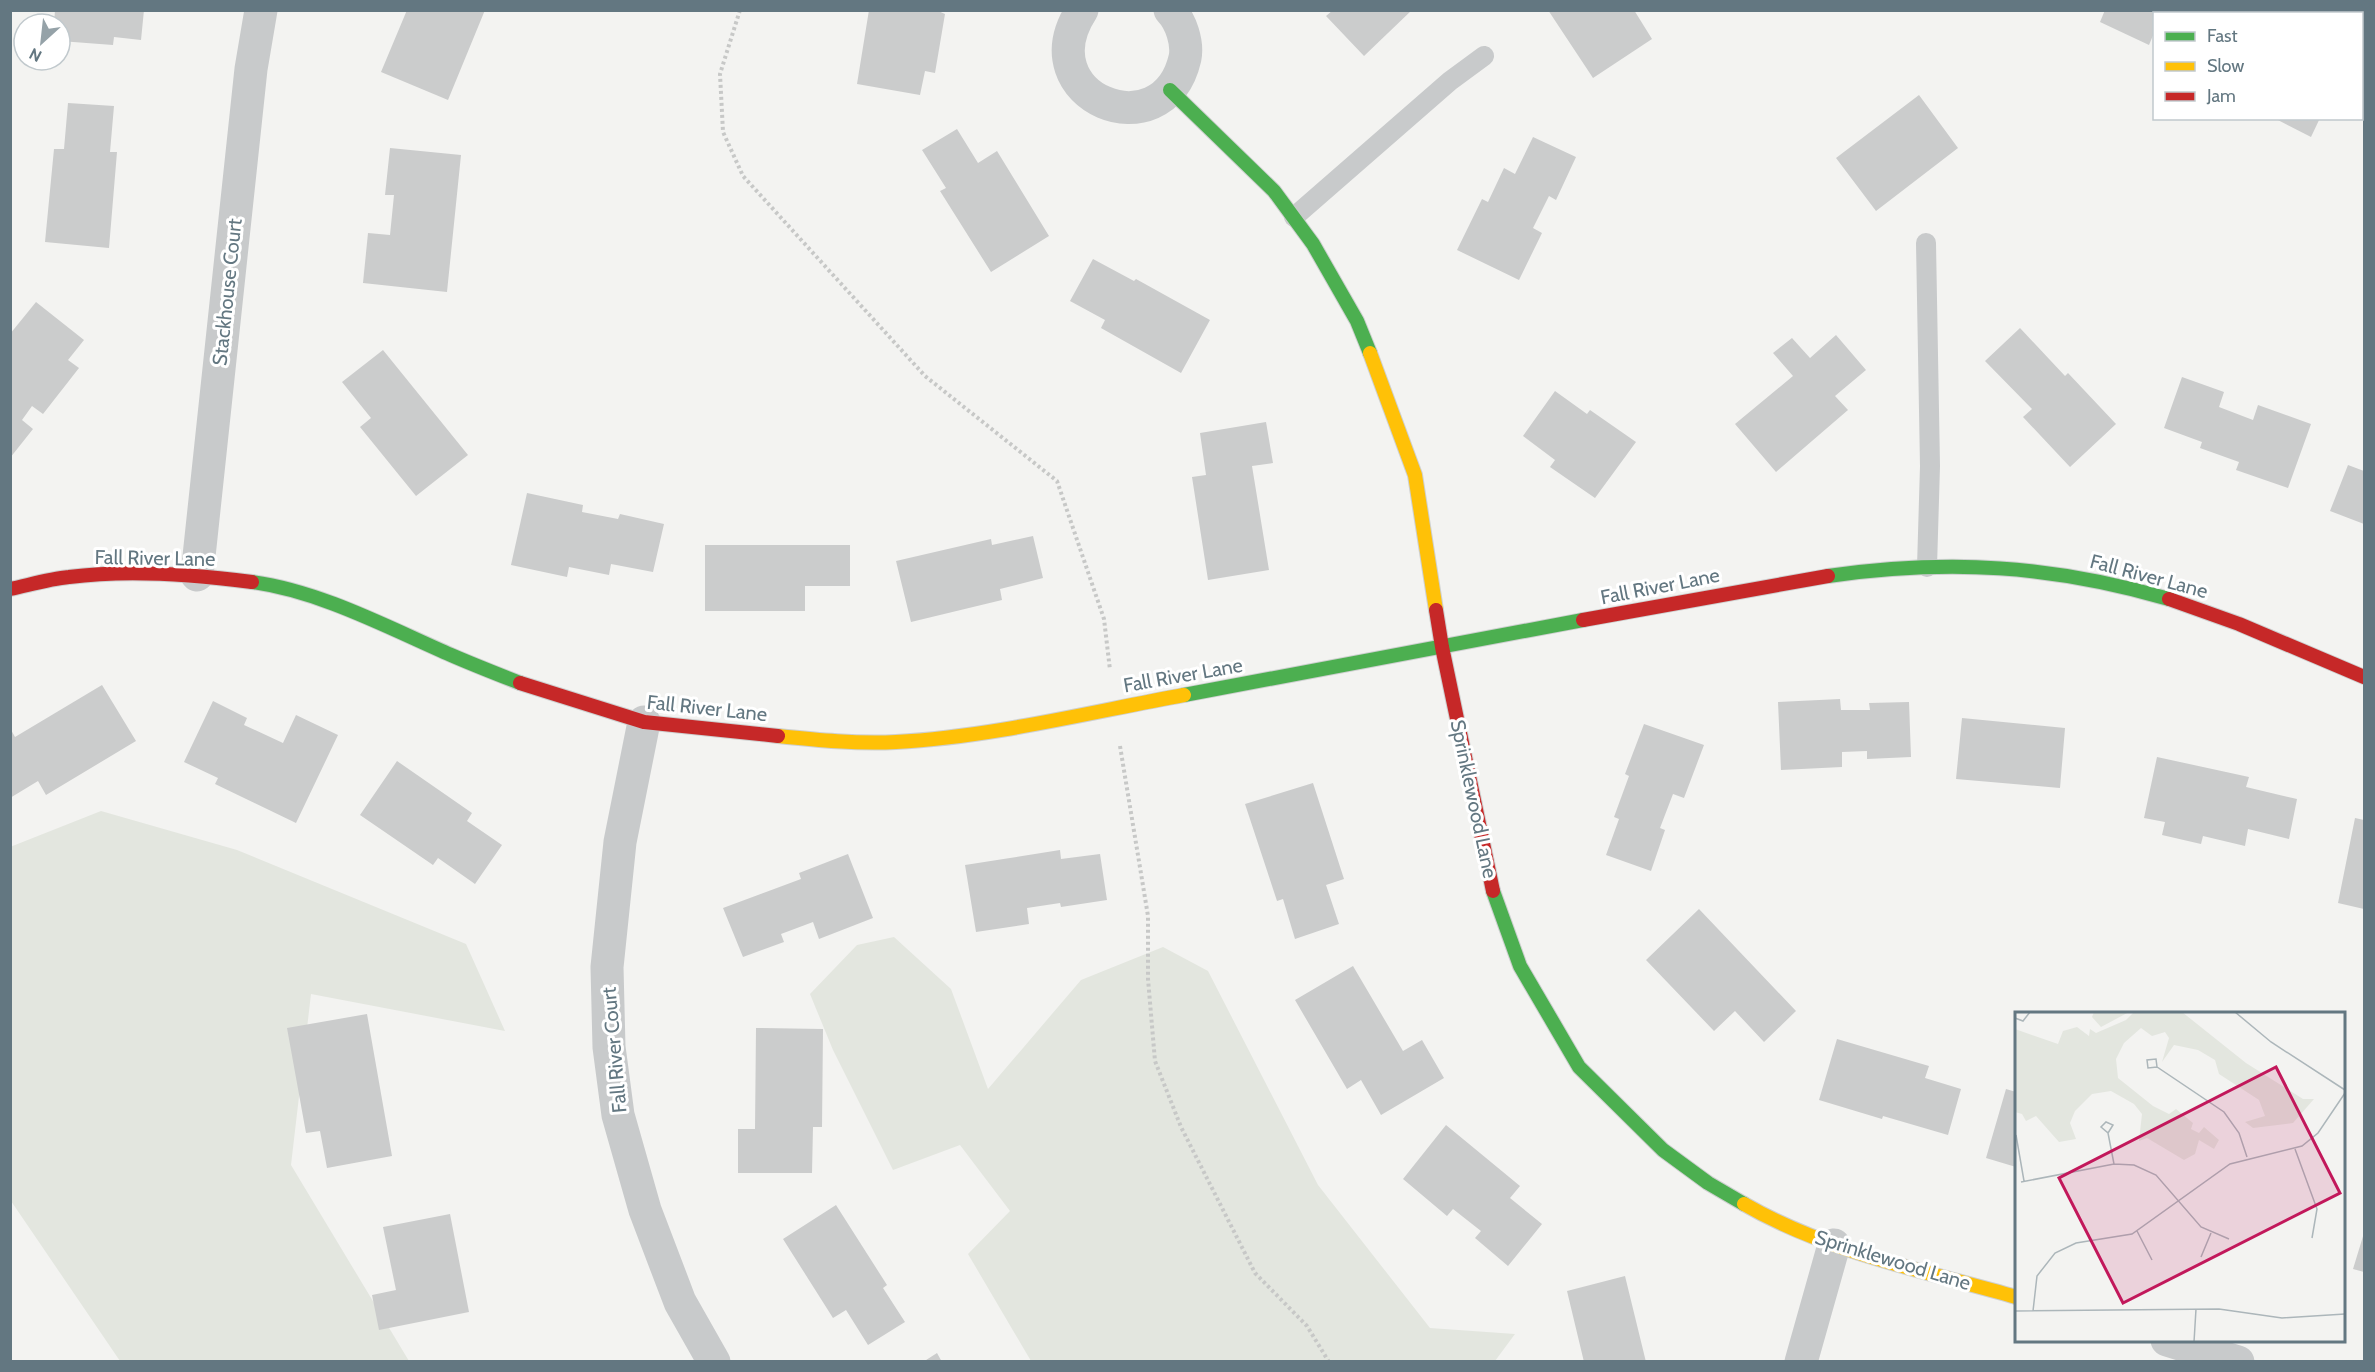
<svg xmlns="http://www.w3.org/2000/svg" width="2375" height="1372" viewBox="0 0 2375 1372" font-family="Cabin,sans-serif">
  <rect width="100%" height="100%" fill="#f3f3f1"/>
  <path fill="#e3e6df" d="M101,811L237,850L466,944L505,1031L311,994L291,1165L409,1361H120L11,1201L10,847Z
    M894,937L951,989L988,1089L1081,980L1163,947L1208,971L1318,1185L1430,1328L1515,1334L1495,1361H1031L968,1254L1010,1211L960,1145L893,1170L833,1050L810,994L857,945Z"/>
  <path fill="#cbcccc" d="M55,10H144L141,40L114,37L113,45L60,41V24H54Z
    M407,10H485L448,100L381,72Z
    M869,10H936L945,14L935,73L925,71L920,95L857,84Z
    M1333,10H1412L1364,56L1326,16Z
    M1548,10H1634L1652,39L1593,78Z
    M2105,10H2165L2164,14H2154V33L2149,45L2100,22Z
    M2215,10H2243L2249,14H2213Z
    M1919,95L1958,148L1876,211L1836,158Z
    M68,103L114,106L110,152H117L109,248L45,242L54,149H64Z
    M2274,118H2320L2311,137Z
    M957,129L978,163L997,151L1049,236L991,272L940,191L946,188L922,150Z
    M1533,137L1576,157L1556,200L1549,196L1533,228L1542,233L1519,280L1457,250L1482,199L1488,202L1504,168L1515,174Z
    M390,148L461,155L447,292L363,283L368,233L390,235L394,195H385Z
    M1093,259L1134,281L1136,279L1210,320L1181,373L1101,328L1105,320L1070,301Z
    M36,302L84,340L68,360L79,368L43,414L32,406L22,420L33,429L10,458V334Z
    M2020,328L2065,376L2068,373L2116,424L2070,467L2023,417L2032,409L1985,361Z
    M1836,335L1866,370L1835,396L1848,410L1776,472L1735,424L1793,376L1773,353L1792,338L1810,358Z
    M383,350L468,455L416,496L360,427L371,418L342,382Z
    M2182,377L2224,392L2219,407L2253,420L2258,405L2311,424L2288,488L2236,470L2239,462L2200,448L2202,442L2164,428Z
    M1555,391L1587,414L1590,410L1636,442L1595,498L1550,467L1555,460L1523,436Z
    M1266,422L1273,463L1252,466L1269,570L1208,580L1192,477L1206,475L1200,433Z
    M2348,465L2364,471V524L2330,511Z
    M527,493L583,505L582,512L618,519L620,514L664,524L653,572L611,564L609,575L569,567L567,577L511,565Z
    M1033,536L1043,578L1000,589L1002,600L911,622L896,561L991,539L992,545Z
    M705,545H850V586H805V611H705Z
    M102,685L136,741L46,795L38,781L10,798V728L15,737Z
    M1840,699L1841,710H1870L1869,703L1909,702L1911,757L1867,759V751L1842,752V767L1781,770L1778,702Z
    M213,701L247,718L244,725L283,743L296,715L338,735L296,823L215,784L218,778L184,762Z
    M1962,718L2065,728L2060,788L1956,779Z
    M1644,724L1704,745L1684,798L1673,794L1660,828L1665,830L1651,871L1606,855L1619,819L1614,817L1629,776L1625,774Z
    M2157,757L2249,777L2246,787L2297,799L2289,839L2248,829L2245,846L2203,836L2201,844L2162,835L2165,822L2144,818Z
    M397,761L472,813L467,821L502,845L475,884L438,858L433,865L360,815Z
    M1313,783L1344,879L1326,885L1339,924L1295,939L1283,899L1277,901L1245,804Z
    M2355,818L2364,820V909L2338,903Z
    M1060,850L1061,859L1100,854L1107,900L1061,907L1060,903L1027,908L1029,924L976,932L965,865Z
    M848,854L873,918L819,939L813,922L781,934L784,942L743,957L723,908L801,879L799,873Z
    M1699,909L1796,1011L1764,1042L1735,1011L1714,1031L1646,960Z
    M1353,966L1403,1051L1422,1040L1444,1078L1381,1115L1361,1080L1347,1089L1295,1000Z
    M367,1014L392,1156L327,1168L320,1131L306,1133L287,1028Z
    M756,1028L823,1029L822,1127H813L812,1173H738V1129H755Z
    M1837,1039L1929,1066L1925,1078L1961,1089L1948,1135L1883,1116L1882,1119L1819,1100Z
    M2006,1089L2016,1092V1167L1986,1158Z
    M1446,1125L1520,1186L1510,1198L1542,1224L1508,1266L1475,1238L1481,1231L1453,1209L1447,1216L1403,1179Z
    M836,1205L887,1285L883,1288L905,1322L868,1345L846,1310L833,1318L783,1239Z
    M450,1214L469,1312L379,1330L372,1295L396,1290L383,1227Z
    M2364,1233V1272L2353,1269Z
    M1625,1276L1646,1362H1584L1567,1291Z
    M937,1353L942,1362H923Z"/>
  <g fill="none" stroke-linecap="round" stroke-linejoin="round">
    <g stroke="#ced0d0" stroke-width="16">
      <path id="fast" d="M1170,90L1274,191L1313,244L1357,321L1370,353
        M1828,576C1949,559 2051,565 2169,599
        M252,582C320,591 389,628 451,655C474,665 497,674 520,683
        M1184,695L1583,620
        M1493,891L1520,966L1579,1067L1663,1150L1708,1183L1744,1204"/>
    </g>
    <g stroke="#ced0d0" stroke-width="16">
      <path id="slow" d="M1370,353L1415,475L1436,610
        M778,736C817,740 857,744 896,742C991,737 1091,712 1184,695
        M1744,1204C1827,1252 1925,1271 2016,1297"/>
    </g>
    <g stroke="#ced0d0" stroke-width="16">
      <path id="jam" d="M10,589C29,585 49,579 69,577C129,569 192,574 252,582
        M2169,599L2239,624L2364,677
        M1436,610L1442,647L1493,891
        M1583,620L1828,576
        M520,683L644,722L778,736"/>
    </g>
    <path stroke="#c7c8c7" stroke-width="4" stroke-dasharray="3 3" stroke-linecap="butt" d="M740,10L720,74L723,132L743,176L925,376L1057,481L1104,619L1110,670
      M1120,746L1148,916V979L1155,1061L1181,1127L1255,1273L1307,1326L1329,1362"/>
    <path stroke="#c8cacb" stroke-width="20" d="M1294,217L1450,81L1484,56
      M1926,243L1930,466L1927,567"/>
    <path stroke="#c8cacb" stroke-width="33" d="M1082,10C1025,97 1163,153 1185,58C1188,43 1181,21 1170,10
      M197,575L251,69L261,10
      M644,722L620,842L607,967L609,1047L618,1115L645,1210L680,1302L714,1362
      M2167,1340L2238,1362
      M1801,1362L1834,1245"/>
    <use href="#fast" stroke="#4caf50" stroke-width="14"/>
    <use href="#slow" stroke="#ffc107" stroke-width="14"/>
    <use href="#jam" stroke="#c62828" stroke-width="14"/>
  </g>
  <g text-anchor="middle" stroke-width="6" stroke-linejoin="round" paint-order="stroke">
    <g font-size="20" fill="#637781" stroke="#fff">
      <text transform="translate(227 292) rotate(-84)" y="7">Stackhouse Court</text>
      <text transform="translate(155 558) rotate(1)" y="7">Fall River Lane</text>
      <text transform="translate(2149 576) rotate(15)" y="7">Fall River Lane</text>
      <text transform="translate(1660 586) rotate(-11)" y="7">Fall River Lane</text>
      <text transform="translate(1183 675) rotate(-10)" y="7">Fall River Lane</text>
      <text transform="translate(707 708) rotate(6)" y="7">Fall River Lane</text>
      <text transform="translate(1474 799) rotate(78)" y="7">Sprinklewood Lane</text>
      <text transform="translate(614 1050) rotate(-95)" y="7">Fall River Court</text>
      <text transform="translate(1893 1260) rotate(17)" y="7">Sprinklewood Lane</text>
    </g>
  </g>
  <g transform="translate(2015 1012)">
    <rect width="330" height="330" fill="#f3f3f1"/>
    <path d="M79,0H114L86,15L77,5ZM119,0H167L231,51L288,87H299L278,111L238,116L230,110L250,104L244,88L204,62L200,48L183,38L159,33L147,50L154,26L150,20L137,24L126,16L109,31L101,47L103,66L138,94L154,102L161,97L178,111L176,117L184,121L189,115L204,128L199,137L184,128L180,142L169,148L132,126L124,129L127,102L119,92L96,79L77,82L60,99L55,111L61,127L44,130L21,104L11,109L7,102L0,100V17L43,32L48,19L62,15L74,24L75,17L81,21L111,8Z" fill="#e3e6df"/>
    <path fill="none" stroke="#acb6ba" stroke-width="1.5" d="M220,0L256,30L330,78M0,6L8,9L15,0M142,55L141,47L132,48L133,56L142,55L209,100L224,121L232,145M93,121L98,113L91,110L86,115L93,121L99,152M1,123L9,169M280,137L302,197L297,226M6,170L99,152L119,153L141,163L186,215L214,227M122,219L137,248M186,245L196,221M0,299L204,297L267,306L330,302M18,299L22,264L40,241L61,231L117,222L215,152L287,134L303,121L330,81M179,330L181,297"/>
    <path fill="#c2185b" fill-opacity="0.15" stroke="#c2185b" stroke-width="3" d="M261,55L325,181L108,291L44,166Z"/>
    <rect width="330" height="330" fill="none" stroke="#637781" stroke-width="3"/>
  </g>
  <rect width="2375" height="1372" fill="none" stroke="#637781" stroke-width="24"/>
  <rect x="2153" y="12" width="210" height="108" fill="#ffffff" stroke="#c1c9cd" stroke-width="1.5"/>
  <rect x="2165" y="32" width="30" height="9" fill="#4caf50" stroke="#c1c9cd" stroke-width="1.5"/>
  <text x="2207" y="42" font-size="18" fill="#637781">Fast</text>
  <rect x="2165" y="62" width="30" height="9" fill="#ffc107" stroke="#c1c9cd" stroke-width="1.5"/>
  <text x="2207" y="72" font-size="18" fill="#637781">Slow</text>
  <rect x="2165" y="92" width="30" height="9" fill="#c62828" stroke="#c1c9cd" stroke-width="1.5"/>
  <text x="2207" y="102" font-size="18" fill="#637781">Jam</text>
  <g transform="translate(42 42) rotate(207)"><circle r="28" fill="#ffffff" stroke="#c1c9cd" stroke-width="1.5"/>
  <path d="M0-4.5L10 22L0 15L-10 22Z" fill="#95a2a8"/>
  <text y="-9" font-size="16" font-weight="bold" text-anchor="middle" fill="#637781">N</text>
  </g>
</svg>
